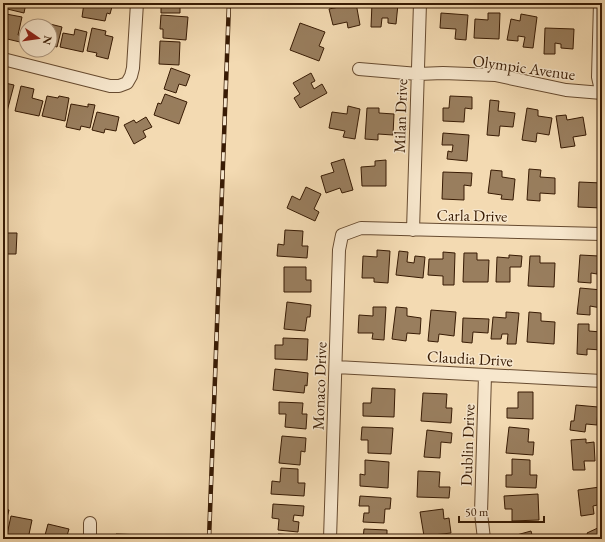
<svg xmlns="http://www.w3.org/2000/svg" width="605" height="542" viewBox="0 0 605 542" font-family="'EB Garamond',serif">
  <rect width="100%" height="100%" fill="#f3dab2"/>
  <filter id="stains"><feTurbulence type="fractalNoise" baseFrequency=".005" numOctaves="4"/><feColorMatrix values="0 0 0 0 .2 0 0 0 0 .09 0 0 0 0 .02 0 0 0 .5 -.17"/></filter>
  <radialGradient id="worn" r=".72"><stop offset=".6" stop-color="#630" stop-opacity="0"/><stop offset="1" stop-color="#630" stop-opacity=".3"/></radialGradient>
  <path fill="#997e5e" stroke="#381b04" d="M3,3H26L24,13L3,8Z
    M84,3H113L110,14L107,13L105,21L82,17Z
    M161,3H180V13H161Z
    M344,3H356L360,25L348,28L347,22L333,25L329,9L344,6Z
    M372,3L398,4L396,24L388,23V18H382L381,27H371Z
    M441,13L468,15L466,40L455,39L456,29L440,28Z
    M488,13H500L499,39L474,38L475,19L488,20Z
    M6,14L22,17L18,35H21L20,42L3,38V25Z
    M521,14L537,17L533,48L523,47L525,37L518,36V41L507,40L511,19L520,21Z
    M161,15L188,17L186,40L163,38V29H160Z
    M300,23L325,32L319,46L324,48L319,61L290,50Z
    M50,24L62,27L57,47L50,45Z
    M92,28L106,31L105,35L113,37L108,59L96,56L97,53L87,51Z
    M545,28L574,29L573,49L561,48V44L555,43V54H544Z
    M75,29L87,32L83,52L60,47L63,33L74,35Z
    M160,41L180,42L179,65L159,64Z
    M171,68L190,75L186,86L179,84L176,93L164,89Z
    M311,73L315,81L311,83L314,89L322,84L327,93L300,108L294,98L300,94L293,83Z
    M5,83L14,85L6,115H3V87Z
    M21,86L34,89L32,98L43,101L39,116L15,111Z
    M165,94L187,102L179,124L154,115L158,103L161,104Z
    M47,96L58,98L59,96L69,98L65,121L42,116Z
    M450,96L472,97V109L465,108L464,122L443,121V108H449Z
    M490,100L499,101L498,111L515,113L513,127L500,126L499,136L487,135Z
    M71,104L88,107V104L95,105L90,128L81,126L80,130L66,127Z
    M348,106L360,109L355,139L343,137L345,131L329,128L332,112L347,114Z
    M367,108H379V113L394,114L393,135L378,134V140L365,139Z
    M527,108L538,110V116L552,118L549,135L537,133L536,142L522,140Z
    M97,112L119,117L116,131L105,129L104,133L92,130Z
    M566,115L567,120L583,117L586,135L573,137L575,146L561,148L556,116Z
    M146,117L152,127L143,131L146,137L134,144L124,125L134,120L136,123Z
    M443,133L469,135L467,161L447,159L448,151L452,152L453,145H442Z
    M344,159L353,190L342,193L340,188L326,193L321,176L334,172L331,163Z
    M386,160V186H362L361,167L375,166V161Z
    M529,169L541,170L540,177L555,178V194L540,193V201L527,200Z
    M491,170L502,171V177L515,179L513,200L501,199L502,195L488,193Z
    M443,172L472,173L471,186L464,185V200L442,199Z
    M579,182L602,183V208L578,207Z
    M306,187L321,194L314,209L319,212L315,221L287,208L292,196L300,200Z
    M285,230L303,231L302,246H308L307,258L277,256L278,244L284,245Z
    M3,233H17L16,254H3Z
    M377,250L390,251L388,283L374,282V278H362L363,256L377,257Z
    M399,251L408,252L407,262L414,263L415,256L425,257L423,278L396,275Z
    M443,252L455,253L454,285H443V276L428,275L429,259H443Z
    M464,253H477V260H489L488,282H463Z
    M509,255L522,256L521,267H510V282H496L497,257L509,258Z
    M580,255L599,256L597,274L591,273V283L578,282Z
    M530,256H540V263H555L554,287L528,286Z
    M284,267H306V280H311V292H284Z
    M580,288L602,290L601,308L590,306V315L577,314Z
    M287,302L311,305L310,317H307L305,331L284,329Z
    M373,307H386L384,340L372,339L373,333H358L359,315L373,316Z
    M396,307L407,308V316L421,318L420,334L407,333L406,341L392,339Z
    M431,310L456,312L454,336L439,334L438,342L428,341Z
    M506,312L519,313L516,344H507L508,334H502L501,339H491L493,317L506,318Z
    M529,312L541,313V321L555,322L554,344L527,342Z
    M463,318L489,319L488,333L473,332L472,343L462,342Z
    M578,324H589V331L601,332V350L587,349V355L577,354Z
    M283,338L308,339L307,360L275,359V345H283Z
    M275,369L308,373L307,386L305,385L304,393L273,390Z
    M372,388L395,389L394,417L363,416V403H371Z
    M518,392H533V419L507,418V408H518Z
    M423,393L447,394L446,408H452L451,423L421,421Z
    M279,402L303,403L302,414H307L306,429L285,427L286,414H279Z
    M576,405L598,407L597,425L586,424L585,432L570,430L571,421H574Z
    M362,427L393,428L391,454L368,453V440H361Z
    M509,427L529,429L528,442H534L533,455L506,453Z
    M427,430L452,433L451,443L441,442L440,458L424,457Z
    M282,436L306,438L305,452L301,451L300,465L279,463Z
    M586,439V443L594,442L595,461H584L585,470H573L571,440Z
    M512,459L530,460V475H537L536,488L506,487V475H512Z
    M365,460L389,462L388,488L360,486V474L365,475Z
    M281,468L298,469V483H305L304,496L271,494L272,481L280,482Z
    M418,471L440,472L439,487H450L449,498L417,497Z
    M600,487L602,504L593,506L594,514L581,516L578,490Z
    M538,494L539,520L512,521V509H505L504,496Z
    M360,496L391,498L390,509H385L384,523L363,522L364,513H369V506H359Z
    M273,504L304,506L303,516L294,515L293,521L299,522L298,532L278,530L279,519L272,518Z
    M3,509L9,510L3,533Z
    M443,509L444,519L449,518L451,533L424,536L420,512Z
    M11,516L32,520L28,539H6Z
    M48,524L69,529L66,539H44Z
    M602,526V539H590L587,533Z
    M364,529L387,530V539H363Z
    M531,531L533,539H514L513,536Z
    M116,534L143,535V539H115Z
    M278,534L293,535V539H277Z"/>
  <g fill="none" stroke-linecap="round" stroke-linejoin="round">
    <g stroke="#674b30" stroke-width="14">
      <path id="minor" d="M600,3L598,77L602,95
        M3,59L110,86H119L127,83L131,76L133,68L137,3
        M359,69L418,74L443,73L495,75L566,90L602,93
        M413,230L420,3
        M336,367L602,381
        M90,539V523
        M330,539L339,250L342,235L361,228L602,234
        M484,539L481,513L485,375"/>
    </g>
    <use href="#minor" stroke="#f7e7cd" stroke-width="12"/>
    <g stroke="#381b04" stroke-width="4.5">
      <path id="rail" d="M209,539L229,3"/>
    </g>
    <use href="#rail" stroke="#f7e7cd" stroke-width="3" stroke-dasharray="9" stroke-linecap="butt"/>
  </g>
  <g text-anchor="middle" stroke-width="3" stroke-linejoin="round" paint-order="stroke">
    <g font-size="16" fill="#381b04" stroke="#f7e7cd">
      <text transform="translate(524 67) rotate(8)" y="6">Olympic Avenue</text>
      <text transform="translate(400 116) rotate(-88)" y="6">Milan Drive</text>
      <text transform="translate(472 215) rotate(1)" y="6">Carla Drive</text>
      <text transform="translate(470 358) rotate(3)" y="6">Claudia Drive</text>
      <text transform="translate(319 386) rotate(-88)" y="6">Monaco Drive</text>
      <text transform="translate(467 445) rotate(-88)" y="6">Dublin Drive</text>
    </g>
  </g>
  <rect width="605" height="542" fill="none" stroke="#f3dab2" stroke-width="16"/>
  <rect x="4" y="4" width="597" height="534" fill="none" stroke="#381b04" stroke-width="2"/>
  <rect x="8" y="8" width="589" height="526" fill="none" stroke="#381b04"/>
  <g transform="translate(38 38) rotate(103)"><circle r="19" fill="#f7e7cd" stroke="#ab957d"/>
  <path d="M0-3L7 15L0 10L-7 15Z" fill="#8f2418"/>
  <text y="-6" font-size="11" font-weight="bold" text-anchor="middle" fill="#381b04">N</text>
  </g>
  <path d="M459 516v6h85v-6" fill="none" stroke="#381b04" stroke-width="2"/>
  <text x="465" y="516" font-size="12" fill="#381b04" stroke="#f7e7cd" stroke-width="3" paint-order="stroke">50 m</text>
  <rect width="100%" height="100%" filter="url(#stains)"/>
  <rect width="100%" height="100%" fill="url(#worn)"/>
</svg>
